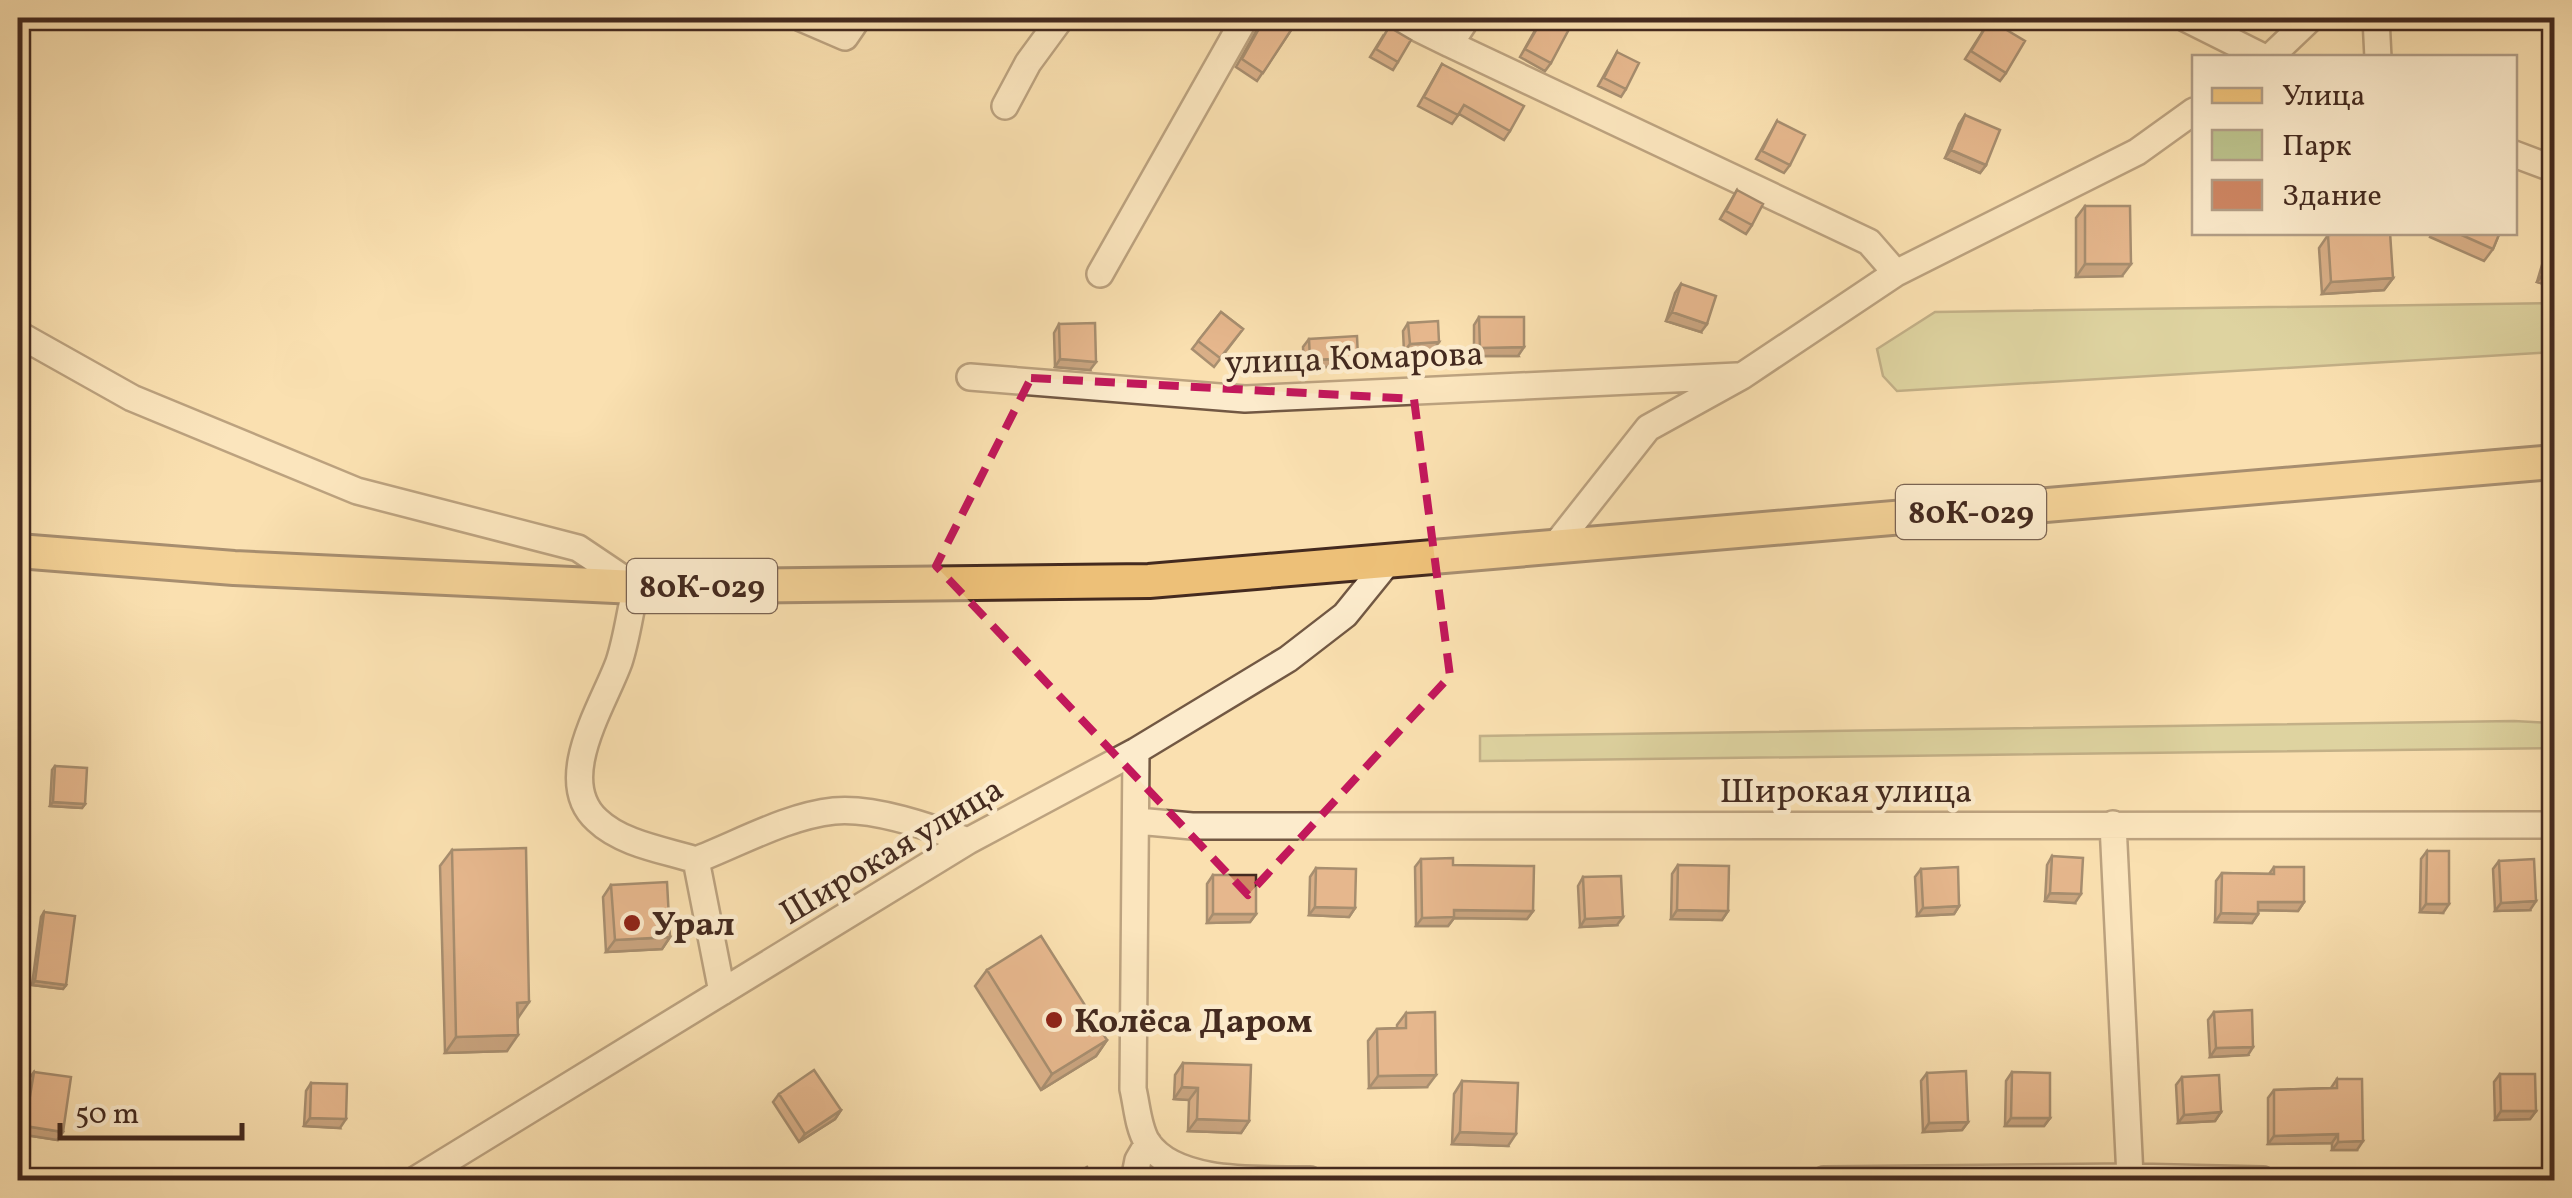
<svg xmlns="http://www.w3.org/2000/svg" width="2572" height="1198" viewBox="0 0 2572 1198" font-family="Vollkorn,serif">
  <rect width="100%" height="100%" fill="#fae0b0"/>
  <filter id="stains"><feTurbulence type="fractalNoise" baseFrequency=".002" numOctaves="4"/><feColorMatrix values="0 0 0 0 .2 0 0 0 0 .09 0 0 0 0 .02 0 0 0 .5 -.17"/></filter>
  <radialGradient id="worn" r=".72"><stop offset=".6" stop-color="#630" stop-opacity="0"/><stop offset="1" stop-color="#630" stop-opacity=".3"/></radialGradient>
  <path fill="#bcc38d" stroke="#807656" stroke-width="2.5" d="M2554,303V352L1897,391L1883,376L1877,349L1935,312Z
    M2514,721L2554,723V748L1480,761V736Z"/>
  <g fill="none" stroke-linecap="round" stroke-linejoin="round">
    <g stroke="#725843" stroke-width="30">
      <path id="minor" d="M801,18L845,37L858,18
        M1397,18L1450,44
        M1467,18L1450,44L1869,242L1896,273
        M2185,18L2265,58
        M2376,18L2378,58
        M2269,58L2311,18
        M1005,106L1028,63L1061,18
        M2514,154L2554,169
        M1100,274L1245,18
        M18,334L132,398L357,491L578,548L636,587C630,611 627,638 619,662C604,704 553,780 597,820C622,844 664,850 696,860L722,992
        M970,377L1245,399L1737,376
        M1554,547L1648,428L1742,376L1896,273L2137,152L2194,111
        M1136,751L1133,1089C1137,1106 1138,1127 1147,1142C1176,1186 1264,1179 1310,1180
        M1137,821L1192,826L2554,825
        M2113,824L2130,1177
        M696,860C740,843 787,816 834,811C874,807 931,827 968,841
        M415,1180L968,841L1136,751L1288,659L1345,615L1388,562
        M1134,1180L1138,1160L1148,1143
        M1824,1180L2130,1177L2263,1180"/>
    </g>
    <g stroke="#442a1f" stroke-width="38">
      <path id="major" d="M18,551L234,568L636,587L1149,581L2554,462"/>
    </g>
    <use href="#minor" stroke="#fcebcc" stroke-width="25"/>
    <use href="#major" stroke="#edc078" stroke-width="32"/>
  </g>
  <path fill="#b17355" stroke="#442a1f" stroke-width="2.5" d="M1261,18H1286L1295,24L1257,81L1236,67L1259,26Z
    M1542,18L1551,63L1545,71L1520,57Z
    M1990,20L2006,73L2000,81L1965,59Z
    M1383,36L1398,62L1393,70L1370,57Z
    M1617,52L1626,89L1621,97L1598,86Z
    M1442,64L1510,131L1504,140L1459,114L1452,124L1418,106Z
    M1965,115L1986,165L1980,173L1945,158L1959,124Z
    M1777,121L1790,165L1784,173L1756,159Z
    M1737,190L1752,225L1746,234L1720,219Z
    M2085,206L2122,276L2076,277V218Z
    M2432,232H2500L2493,249L2484,261L2430,237Z
    M2328,235L2393,278L2384,290L2322,294L2319,248Z
    M2553,240L2554,287L2537,282L2547,248Z
    M1681,284L1701,332L1666,321L1675,293Z
    M1221,312L1243,329L1214,367L1192,349Z
    M1479,317L1518,356H1474V325Z
    M1408,323L1433,350L1404,352L1403,331Z
    M1059,324L1090,370L1055,367L1054,333Z
    M1309,339L1358,358L1352,366L1304,368L1303,347Z
    M55,766L85,804L82,808L50,806L52,770Z
    M452,850L518,1018L507,1051L445,1053L440,866Z
    M2427,851L2443,913L2420,912L2421,859Z
    M2052,856L2075,903L2045,901L2047,865Z
    M1421,859L1453,865L1533,911L1527,919L1454,918L1448,926H1416L1415,867Z
    M2499,861L2530,910L2495,911L2493,869Z
    M1678,865L1728,911L1722,920L1671,919L1672,874Z
    M2274,867L2304,902L2298,911L2258,910V914L2252,923L2215,922L2216,881L2222,873L2269,874Z
    M1316,868L1355,908L1349,917L1309,915L1310,877Z
    M1921,869L1959,906L1954,914L1917,916L1915,877Z
    M1213,875L1256,914L1250,922L1207,923V884Z
    M1583,877L1617,925L1580,927L1578,886Z
    M611,885L670,937L662,949L606,952L603,897Z
    M44,912L66,985L63,989L32,985L41,917Z
    M987,970L1107,1040L1096,1056L1041,1090L975,986Z
    M2214,1012L2248,1055L2210,1057L2208,1020Z
    M1406,1013L1427,1087L1369,1088L1368,1041L1377,1029L1397,1028V1025Z
    M1183,1063L1249,1121L1241,1133L1188,1131L1189,1100L1174,1099L1175,1075Z
    M34,1072L57,1140L19,1134L28,1080Z
    M2012,1072L2050,1118L2044,1126H2005L2006,1081Z
    M1927,1073L1968,1122L1962,1130L1923,1132L1921,1081Z
    M2500,1074L2536,1111L2530,1119L2495,1120L2494,1082Z
    M2182,1077L2221,1112L2215,1121L2178,1123L2176,1085Z
    M2337,1079L2357,1150H2332V1143L2268,1144V1098L2274,1090L2331,1088Z
    M1462,1081L1508,1146L1452,1144L1454,1094Z
    M311,1083L340,1128L304,1126L306,1091Z
    M779,1094L841,1110L835,1119L799,1142L773,1102Z"/>
  <path fill="#905e45" stroke="#442a1f" stroke-width="2.5" d="M1951,150L1986,165L1980,173L1945,158Z
    M2085,264H2131L2122,276L2076,277Z
    M2543,274L2554,277V287L2537,282Z
    M2393,278L2384,290L2322,294L2331,282Z
    M1672,312L1707,324L1701,332L1666,321Z
    M1439,342L1433,350L1404,352L1410,344Z
    M1524,347L1518,356H1474L1480,348Z
    M1358,358L1352,366L1304,368L1310,360Z
    M1060,359L1096,362L1090,370L1055,367Z
    M53,802L85,804L82,808L50,806Z
    M2050,893L2081,894L2075,903L2045,901Z
    M2536,901L2530,910L2495,911L2501,903Z
    M2258,902H2304L2298,911L2252,910Z
    M2426,904H2449L2443,913L2420,912Z
    M1959,906L1954,914L1917,916L1923,908Z
    M1315,907L1355,908L1349,917L1309,915Z
    M1454,910L1533,911L1527,919L1454,918L1448,926H1416L1422,918Z
    M1677,910L1728,911L1722,920L1671,919Z
    M2221,913L2258,914L2252,923L2215,922Z
    M1213,914H1256L1250,922L1207,923Z
    M1623,917L1617,925L1580,927L1585,919Z
    M670,937L662,949L606,952L615,940Z
    M35,981L66,985L63,989L32,985Z
    M529,1002L518,1018L517,1003Z
    M518,1035L507,1051L445,1053L456,1037Z
    M1107,1040L1096,1056L1041,1090L1052,1074Z
    M2253,1047L2248,1055L2210,1057L2216,1048Z
    M1436,1075L1427,1087L1369,1088L1378,1076Z
    M1182,1087L1198,1088L1189,1100L1174,1099Z
    M841,1110L835,1119L799,1142L805,1134Z
    M2501,1111H2536L2530,1119L2495,1120Z
    M2221,1112L2215,1121L2178,1123L2184,1115Z
    M310,1118L346,1119L340,1128L304,1126Z
    M2011,1118H2050L2044,1126H2005Z
    M1197,1119L1249,1121L1241,1133L1188,1131Z
    M1968,1122L1962,1130L1923,1132L1929,1123Z
    M25,1126L63,1132L57,1140L19,1134Z
    M1460,1132L1516,1134L1508,1146L1452,1144Z
    M2338,1134L2332,1143L2268,1144L2274,1136Z
    M2363,1141L2357,1150H2332L2338,1142Z"/>
  <path fill="#ce8663" stroke="#442a1f" stroke-width="2.5" d="M1265,18H1286L1295,24L1263,73L1242,59Z
    M1543,18L1568,31L1551,63L1525,49Z
    M1990,20L2025,41L2006,73L1971,51Z
    M1389,27L1411,40L1398,62L1376,49Z
    M1617,52L1639,63L1626,89L1604,78Z
    M1442,64L1524,106L1510,131L1464,105L1458,115L1424,97Z
    M1965,115L2000,130L1986,165L1951,150Z
    M1777,121L1805,135L1790,165L1762,151Z
    M1737,190L1763,204L1752,225L1726,211Z
    M2085,206H2130L2131,264H2085Z
    M2375,232H2390L2393,278L2331,282L2328,235Z
    M2455,232H2500L2493,249Z
    M2553,240H2554V277L2543,274Z
    M1681,284L1716,296L1707,324L1672,312Z
    M1221,312L1243,329L1220,358L1198,341Z
    M1479,317H1524V347L1480,348Z
    M1438,321L1439,342L1410,344L1408,323Z
    M1095,323L1096,362L1060,359L1059,324Z
    M1357,336L1358,358L1310,360L1309,339Z
    M55,766L87,768L85,804L53,802Z
    M526,848L529,1002L517,1003L518,1035L456,1037L452,850Z
    M2427,851H2449V904H2426Z
    M2052,856L2083,858L2081,894L2050,893Z
    M1453,858V865L1534,866L1533,911L1454,910V917L1422,918L1421,859Z
    M2534,859L2536,901L2501,903L2499,861Z
    M1678,865L1729,866L1728,911L1677,910Z
    M1958,867L1959,906L1923,908L1921,869Z
    M2274,867H2304V902H2258V914L2221,913L2222,873L2274,874Z
    M1316,868L1356,869L1355,908L1315,907Z
    M1213,875H1256V914H1213Z
    M1621,876L1623,917L1585,919L1583,877Z
    M667,882L670,937L615,940L611,885Z
    M44,912L75,916L66,985L35,981Z
    M1041,936L1107,1040L1052,1074L987,970Z
    M2252,1010L2253,1047L2216,1048L2214,1012Z
    M1435,1012L1436,1075L1378,1076L1377,1029L1406,1028V1013Z
    M1183,1063L1251,1065L1249,1121L1197,1119L1198,1088L1182,1087Z
    M814,1070L841,1110L805,1134L779,1094Z
    M1966,1071L1968,1122L1929,1123L1927,1073Z
    M34,1072L71,1077L63,1132L25,1126Z
    M2012,1072L2050,1073V1118H2011Z
    M2500,1074H2535L2536,1111H2501Z
    M2219,1075L2221,1112L2184,1115L2182,1077Z
    M2337,1079H2362L2363,1141L2338,1142V1134L2274,1136V1090L2337,1088Z
    M1462,1081L1518,1083L1516,1134L1460,1132Z
    M311,1083L347,1084L346,1119L310,1118Z
    M1087,1167L1095,1180H1065Z
    M174,1177L203,1180H173Z"/>
  <path d="M0 0H2572V1198H0ZM1031,378L1414,399L1450,676L1248,895L936,566Z" fill="#fae0b0" fill-opacity=".55" fill-rule="evenodd"/>
  <path fill="none" stroke="#c2185b" stroke-width="8" stroke-dasharray="20 12" stroke-linejoin="round" d="M1031,378L1414,399L1450,676L1248,895L936,566Z"/>
  <g fill="#8f2418" stroke="#fcebcc" stroke-width="4">
    <circle cx="632" cy="923" r="10"/>
    <circle cx="1054" cy="1020" r="10"/>
  </g>
  <g text-anchor="middle" stroke-width="9" stroke-linejoin="round" paint-order="stroke">
    <g fill="#fcebcc" stroke="#7b6453" stroke-width="2.5">
      <rect x="1896" y="485" width="150" height="54" rx="8"/>
      <rect x="627" y="559" width="150" height="54" rx="8"/>
    </g>
    <g font-size="32" font-weight="bold" fill="#442a1f">
      <text x="1971" y="523">80К-029</text>
      <text x="702" y="597">80К-029</text>
    </g>
    <g font-size="35" fill="#442a1f" stroke="#fcebcc">
      <text transform="translate(1354 357) rotate(-2)" y="12">улица Комарова</text>
      <text x="1846" y="802">Широкая улица</text>
      <text transform="translate(891 850) rotate(-31)" y="12">Широкая улица</text>
    </g>
    <g font-size="35" font-weight="bold" fill="#442a1f" stroke="#fcebcc" text-anchor="start">
      <text x="652" y="935">Урал</text>
      <text x="1074" y="1032">Колёса Даром</text>
    </g>
  </g>
  <rect width="2572" height="1198" fill="none" stroke="#fae0b0" stroke-width="60"/>
  <rect x="20" y="20" width="2532" height="1158" fill="none" stroke="#442a1f" stroke-width="5"/>
  <rect x="30" y="30" width="2512" height="1138" fill="none" stroke="#442a1f" stroke-width="2.5"/>
  <rect x="2192" y="55" width="325" height="180" fill="#fcebcc" stroke="#b29e87" stroke-width="2.5"/>
  <rect x="2212" y="88" width="50" height="15" fill="#edc078" stroke="#b29e87" stroke-width="2.5"/>
  <text x="2282" y="105" font-size="30" fill="#442a1f">Улица</text>
  <rect x="2212" y="130" width="50" height="30" fill="#bcc38d" stroke="#b29e87" stroke-width="2.5"/>
  <text x="2282" y="155" font-size="30" fill="#442a1f">Парк</text>
  <rect x="2212" y="180" width="50" height="30" fill="#ce8663" stroke="#b29e87" stroke-width="2.5"/>
  <text x="2282" y="205" font-size="30" fill="#442a1f">Здание</text>
  <path d="M60 1123v15h182v-15" fill="none" stroke="#442a1f" stroke-width="5"/>
  <text x="75" y="1123" font-size="30" fill="#442a1f" stroke="#fcebcc" stroke-width="8" paint-order="stroke">50 m</text>
  <rect width="100%" height="100%" filter="url(#stains)"/>
  <rect width="100%" height="100%" fill="url(#worn)"/>
</svg>
